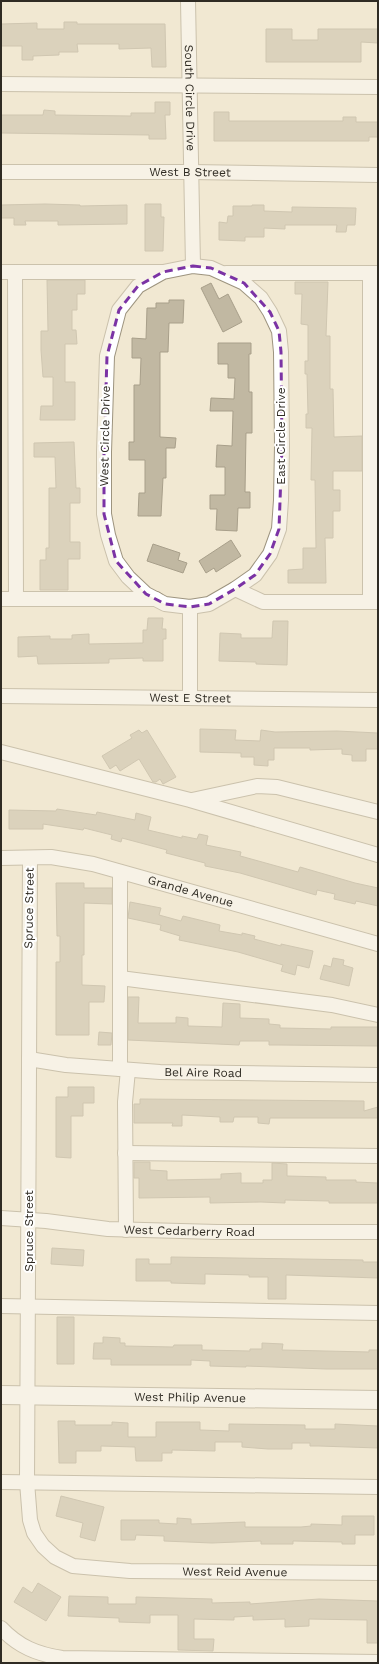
<svg xmlns="http://www.w3.org/2000/svg" width="379" height="1664" viewBox="0 0 379 1664" font-family="'Work Sans',sans-serif">
  <rect width="100%" height="100%" fill="#f1e8d2"/>
  <path fill="#c1b8a2" stroke="#a89f8a" d="M64,22H77V24H165L166,67H152L151,48L119,49V44H77L78,52H59V55L33,56V60H22V46H1V24L37,23V29H64Z
    M266,29H292V40H318V29H378V43L361,42V62H266Z
    M155,102H170V115H165L166,139H149V135L1,133V115H43L44,110L55,111V115L131,116V113H155Z
    M214,112H229V121H343V117H356V122H378V137H369V141H214Z
    M45,204L80,205V206L127,205V224L58,225V221H25L26,225H14V218H1V205Z
    M145,204H161V217H164L163,251H145Z
    M252,205H264V211L292,212V207L356,208L355,225H347L346,232H336L337,225H285V229L264,228V237H245V241L219,240V222L227,223L228,216H233V206H252Z
    M47,280H85V294H77V310H72V330H76L77,344H65V382H75V420H40L41,406H53V377H43L41,350V331H48Z
    M295,282H328L326,336H330V389H333L334,437L362,436V471H333V490H340V511H333V538H325L326,583H288V570L303,569V548H316L315,480H311L312,428H306V414H308L307,374H305V361H308V325L301,324L302,294H295Z
    M211,283L219,299L228,294L242,322L223,332L201,288Z
    M169,300H184L183,323H169L168,352H160V437L176,438L175,448H166V478H163L161,516H138L139,493H145V460H129V442H134V385H140L141,358H132V338L146,339L147,308H156V303H169Z
    M218,343H251V354H249V392H252V433H246L245,492H250V508H238L237,531L216,530L217,509H210V495H225V467H216L217,445L232,446L233,411H210L211,398L234,399L235,378H228V364H218Z
    M74,442L76,488H80V503H70V542H80V559H68V590H40V560H46V548H49V488H56L55,457H34V443Z
    M231,540L241,556L216,572L214,568L206,573L199,561Z
    M153,544L180,553L178,560L187,563L183,573L147,561Z
    M148,618H163L162,629H166V639H163V661H143V658L109,659V663L38,664L37,656L18,657V637L50,636V639H72V635L89,634V644L143,643V630H147Z
    M273,621H288L287,665L256,664V662L219,661L220,633L241,634V638H272Z
    M200,729L236,730L235,740L260,741L261,730L275,732L337,731L378,733V749H366V761H352V755L342,754V749L310,750V748H274V760H268V766L254,765V757H241V753L200,752Z
    M139,730L142,733L147,730L176,777L163,784L160,779L156,782H153L139,759L120,771L116,765L110,769L102,756L132,738L130,735Z
    M57,809L96,815L97,812L135,820L136,813L151,817L148,830L182,838V836L197,839L199,834L208,836L206,845L241,852L240,856L244,857L298,872L300,867L355,883L378,888V906L356,901L355,904L334,899L335,894L317,890L316,895L240,873L205,866V863L166,853L167,850L122,838L121,842L111,839L112,835L84,828L83,830L43,824V829H9V810L56,811Z
    M56,883H84V888H112V904L84,903V955H82V985L105,986L104,1002H89V1035H56V962H60V936H57Z
    M130,902L161,908L159,915L181,921L183,916L220,925L219,931L242,935V933L255,936L254,939L281,946V944L313,951L309,968L297,965L295,975L281,971L283,965L238,952L179,940L180,936L160,930L161,925L128,918Z
    M333,958L344,960L343,965L353,968L349,986L320,979L324,965L331,967Z
    M128,997H139L138,1023H176V1017L188,1018V1026L222,1027L223,1003L240,1004V1018L269,1019V1024L280,1025V1028L331,1029V1027H378V1046L279,1045H269V1041H240L239,1045L128,1040Z
    M99,1032L112,1033L111,1045H98Z
    M68,1087H94V1103H83V1116H71V1158L56,1157V1097H68Z
    M140,1099L364,1101V1111L378,1107V1118H270L269,1124L258,1123V1117H234L233,1122H220V1117L182,1115V1126H172L173,1123H134V1104H140Z
    M134,1162H150V1170L167,1171V1180L221,1179V1174L241,1173V1183H263V1180H272V1163L287,1164V1176L326,1177V1180H356V1182L378,1183V1203H329V1201L285,1200V1203L261,1202L210,1203V1197L139,1198V1178H134Z
    M52,1248L84,1250L83,1266L51,1264Z
    M171,1257L363,1260V1262H378V1278L286,1275V1299H268V1277H249V1275L205,1274V1284L171,1283V1281H136V1259H149V1264H171Z
    M57,1317H74V1364H57Z
    M103,1337L120,1338V1343H125V1346L173,1347L174,1345H202V1350L250,1351V1349H262V1343L283,1344L282,1350L369,1352V1350H378V1369H326L246,1366V1367L210,1366V1361L191,1360V1365H111V1359H93L94,1343H103Z
    M58,1421H75V1425H112V1422L128,1423V1437H156V1422H200V1430L229,1431V1424L305,1425V1429H335V1424L378,1426V1448L319,1446H310V1443H292V1449H268L242,1447V1442H215V1451L172,1450V1453H162V1461H136L135,1447L101,1446V1451H76V1463H59Z
    M61,1496L104,1507L95,1541L80,1537L83,1523L56,1516Z
    M342,1516H374V1535H355V1544H342V1542L293,1541V1544H261V1541L212,1543L164,1541V1536L136,1535L135,1540H121V1520H159V1523L177,1524V1518L191,1519V1524L245,1522V1527H301L311,1526V1524L342,1525Z
    M38,1583L61,1597L46,1621L14,1602L23,1587L32,1593Z
    M69,1596L108,1597V1604H136V1597L212,1599V1603L250,1602V1604L319,1599L378,1601V1643H367V1620L309,1619V1626L285,1627V1619L253,1620V1616L234,1617V1620L194,1619V1639H214L213,1651L178,1650V1615H150V1623L119,1622V1618L68,1616Z"/>
  <g fill="none" stroke-linecap="round" stroke-linejoin="round">
    <g stroke="#9d947f" stroke-width="16">
      <g id="minor">
        <path id="s1" d="M188,1L193,266"/>
        <path d="M1,84L378,87"/>
        <path id="s2" d="M1,172H191L378,175"/>
        <path d="M193,266L211,268L244,283L261,298L270,312L279,331L281,352L282,446L281,500L279,529L270,554L255,575L235,589L209,604L190,607L165,604L146,594L128,577L116,561L108,535L104,514V452L107,356L119,310L138,286L163,272Z"/>
        <path d="M1,272H162"/>
        <path d="M15,272L16,599"/>
        <path d="M226,273H378"/>
        <path d="M370,273V602"/>
        <path d="M235,589L263,602H378"/>
        <path d="M1,599H156"/>
        <path d="M190,607V698"/>
        <path id="s3" d="M1,696L378,700"/>
        <path d="M1,752L190,800L378,855"/>
        <path d="M192,800L257,786L277,787L378,812"/>
        <path id="s4" d="M1,858L51,857L93,864L378,944"/>
        <path id="s5" d="M30,859L27,1482L30,1520L34,1533L43,1546L55,1557L73,1566L130,1571L378,1573"/>
        <path d="M120,978L332,1005L378,1015"/>
        <path id="s6" d="M29,1059L66,1065L160,1072L378,1075"/>
        <path d="M120,1069V872"/>
        <path d="M125,1153L378,1156"/>
        <path id="s7" d="M1,1218L46,1221L108,1229L217,1232H378"/>
        <path d="M126,1230L125,1102L128,1070"/>
        <path d="M1,1306L378,1313"/>
        <path d="M1,1482L378,1487"/>
        <path d="M1,1628C19,1647 37,1654 62,1658L378,1662"/>
      </g>
    </g>
    <g stroke="#9d947f" stroke-width="20">
      <g id="major">
        <path id="s8" d="M1,1395L378,1400"/>
      </g>
    </g>
    <use href="#minor" stroke="#fff" stroke-width="14"/>
    <use href="#major" stroke="#fff" stroke-width="18"/>
  </g>
  <path d="M0 0H379V1664H0ZM193,266L211,268L244,283L270,312L279,331L281,352L282,446L279,529L270,554L255,575L235,589L209,604L190,607L165,604L146,594L116,561L104,514V452L107,356L119,310L138,286L163,272Z" fill="#f1e8d2" fill-opacity=".55" fill-rule="evenodd"/>
  <path fill="none" stroke="#7b33a5" stroke-width="3" stroke-dasharray="8 5" stroke-linejoin="round" d="M193,266L211,268L244,283L270,312L279,331L281,352L282,446L279,529L270,554L255,575L235,589L209,604L190,607L165,604L146,594L116,561L104,514V452L107,356L119,310L138,286L163,272Z"/>
  <g text-anchor="middle" stroke-width="4" stroke-linejoin="round" paint-order="stroke">
    <g font-size="12" fill="#2f2b23" stroke="#fff">
      <text dy="4" stroke="none"><textPath href="#s1" startOffset="97">South Circle Drive</textPath></text>
      <text dy="4" stroke="none"><textPath href="#s2" startOffset="189">West B Street</textPath></text>
      <text transform="translate(105 436) rotate(-89)" y="4">West Circle Drive</text>
      <text transform="translate(281 436) rotate(-90)" y="4">East Circle Drive</text>
      <text dy="4" stroke="none"><textPath href="#s3" startOffset="189">West E Street</textPath></text>
      <text dy="4" stroke="none"><textPath href="#s4" startOffset="194">Grande Avenue</textPath></text>
      <text transform="translate(29 908) rotate(-89)" y="4">Spruce Street</text>
      <text dy="4" stroke="none"><textPath href="#s6" startOffset="175">Bel Aire Road</textPath></text>
      <text dy="4" stroke="none"><textPath href="#s7" startOffset="189">West Cedarberry Road</textPath></text>
      <text transform="translate(29 1231) rotate(-90)" y="4">Spruce Street</text>
      <text dy="4" stroke="none"><textPath href="#s8" startOffset="189">West Philip Avenue</textPath></text>
      <text dy="4" stroke="none"><textPath href="#s5" startOffset="889">West Reid Avenue</textPath></text>
    </g>
  </g>
  <rect width="379" height="1664" fill="none" stroke="#2f2b23" stroke-width="4"/>
</svg>
